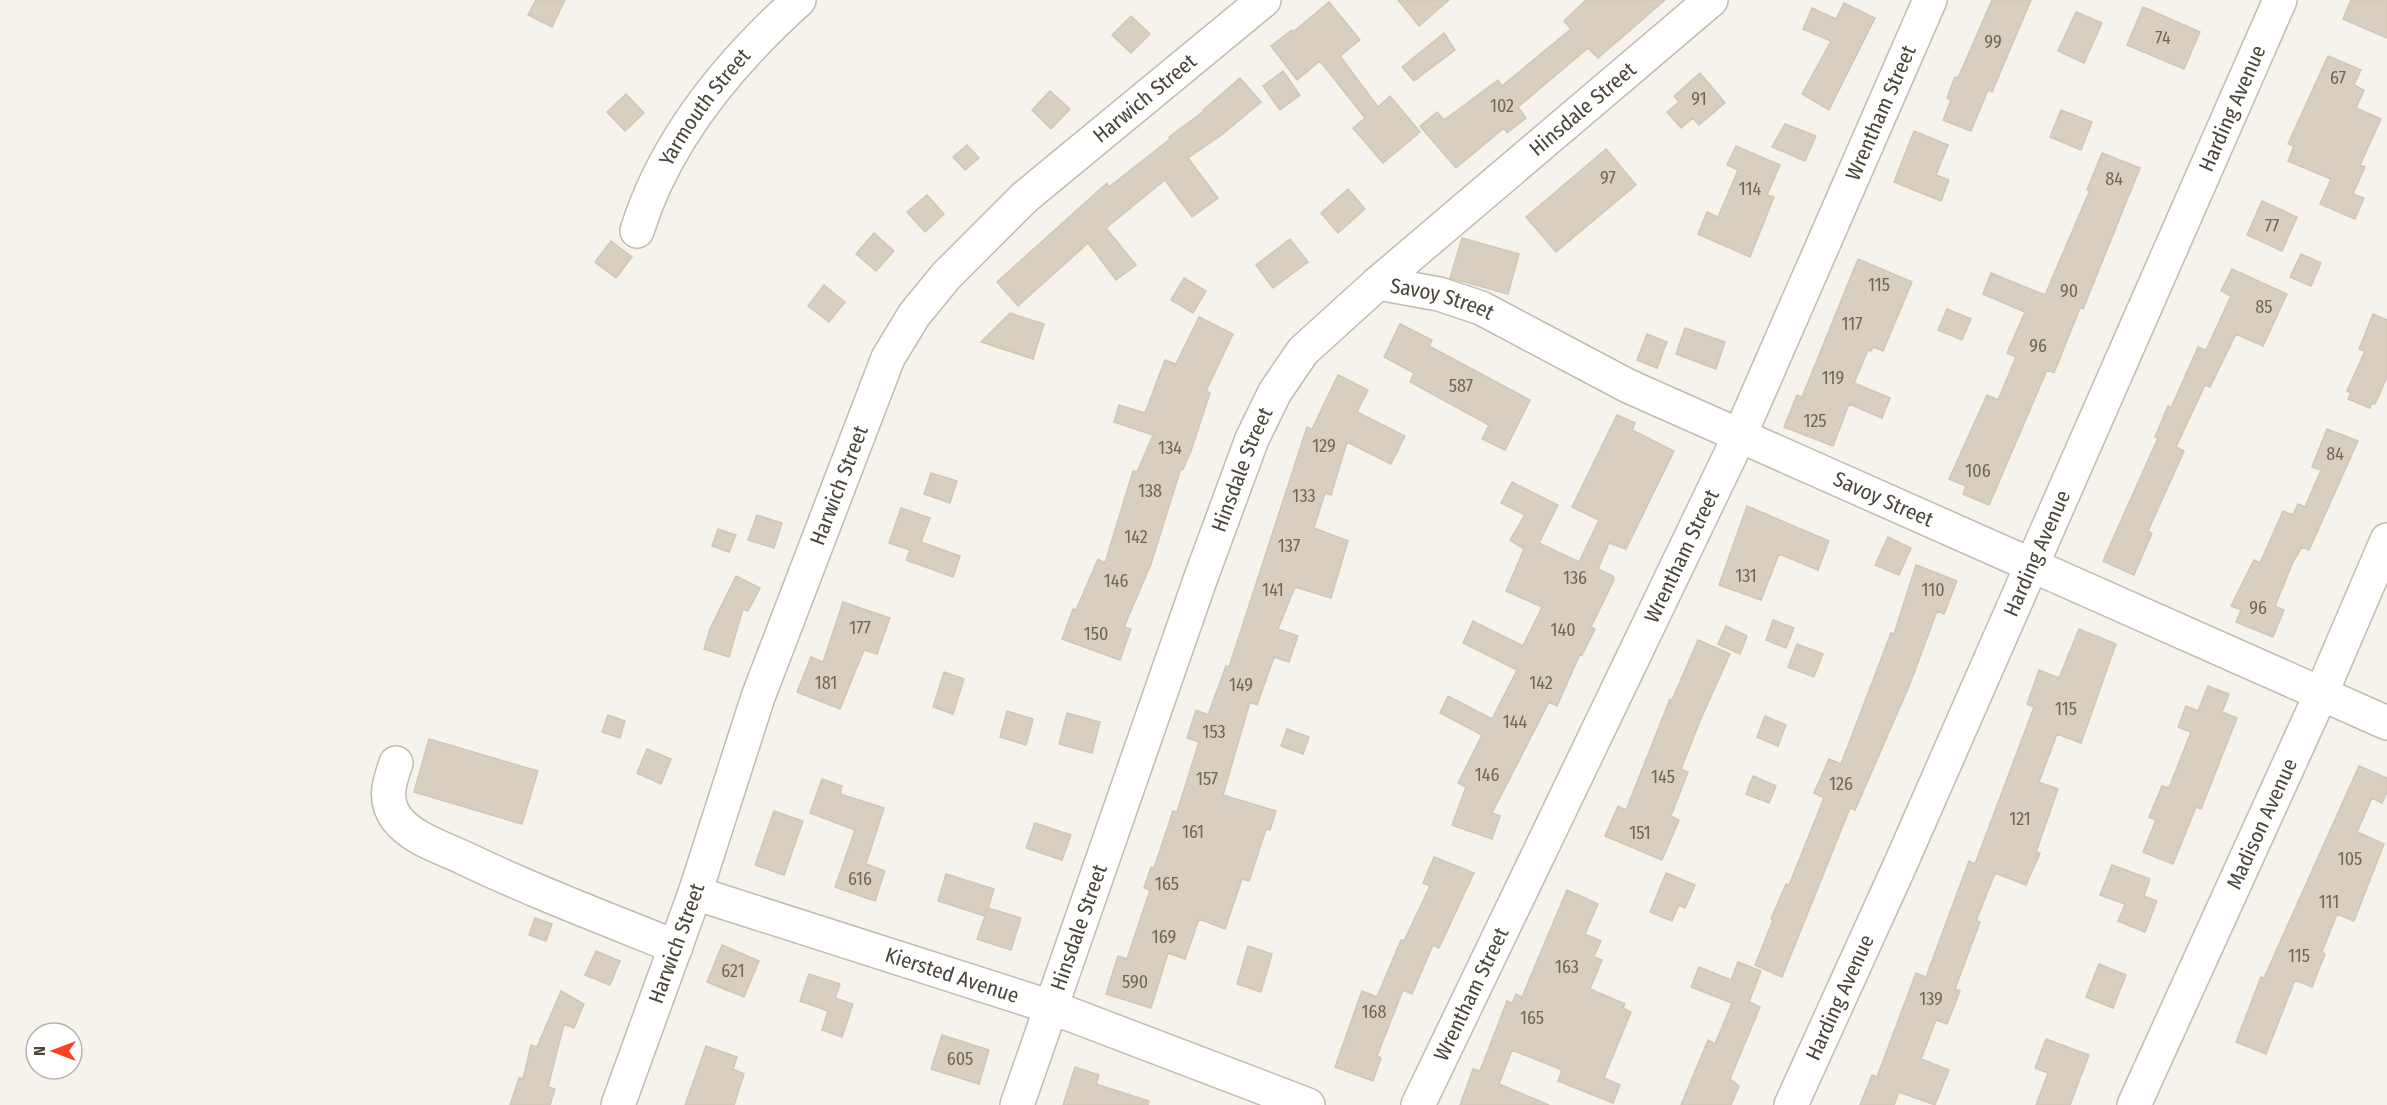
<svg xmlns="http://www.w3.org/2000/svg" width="2387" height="1105" viewBox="0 0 2387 1105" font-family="'Fira Sans Condensed',sans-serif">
  <rect width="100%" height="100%" fill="#f6f3ec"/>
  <path fill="#d8cfc1" stroke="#d3c7b4" stroke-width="1.5" d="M536,0H565L552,27L528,15Z
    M1398,0H1449L1419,26Z
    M1586,0H1665L1598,58L1588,48L1518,107L1526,118L1507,133L1504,128L1456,168L1420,126L1437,112L1444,120L1498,80L1502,86L1571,29L1564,21Z
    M1992,0H2031L1992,92L1988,90L1971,131L1943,120L1951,100L1947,98L1955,77L1958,78Z
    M2351,0H2387V38L2343,19Z
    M1329,2L1360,40L1340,56L1378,107L1390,96L1420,132L1383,163L1353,128L1365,118L1320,61L1297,80L1271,46L1292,30L1293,32Z
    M1844,3L1875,18L1829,110L1802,94L1831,41L1803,29L1812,8L1836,19Z
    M2143,7L2200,32L2184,69L2127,45Z
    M2076,12L2102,23L2084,63L2058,51Z
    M1131,16L1150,34L1131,53L1112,35Z
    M1444,33L1455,50L1414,81L1402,67Z
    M2328,56L2361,70L2354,85L2364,90L2356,108L2381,119L2360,165L2365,167L2353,194L2364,198L2355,219L2320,204L2331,179L2288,161L2294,146L2288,144Z
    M1283,71L1300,95L1280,110L1263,86Z
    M1700,73L1725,103L1699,125L1693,118L1681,128L1667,112L1679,102L1674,96Z
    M1240,78L1261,102L1223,134L1188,158L1218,198L1192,217L1165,180L1106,228L1136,265L1116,280L1088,243L1018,306L997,282L1107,183L1109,187L1170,139L1169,137L1204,111L1203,110Z
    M1050,91L1070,109L1051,129L1032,110Z
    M626,94L644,113L625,131L607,112Z
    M2061,110L2092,122L2081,150L2050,137Z
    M1785,124L1816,136L1805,161L1772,147Z
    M1914,131L1948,145L1936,175L1949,180L1941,201L1894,182Z
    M967,145L979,158L965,170L953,157Z
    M1736,146L1780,165L1767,195L1774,197L1750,257L1698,234L1707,212L1718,217L1738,170L1727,165Z
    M1606,149L1636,185L1556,252L1526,217Z
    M2102,153L2140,168L2083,309L2080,308L2054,373L2047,370L1989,505L1963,494L1966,486L1949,479L1987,395L1998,400L2016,357L2007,353L2025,312L1983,294L1991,273L2045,295L2090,190H2087Z
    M1348,189L1365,209L1338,233L1321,213Z
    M927,195L944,214L925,232L907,212Z
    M2262,201L2297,217L2282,251L2247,235Z
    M874,233L894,251L876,271L856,254Z
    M1462,238L1519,254L1508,294L1450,278Z
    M1290,239L1308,262L1273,288L1256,265Z
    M611,241L632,257L616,278L595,262Z
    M2301,254L2321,263L2311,286L2290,277Z
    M1858,259L1912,282L1883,351L1873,347L1871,351L1868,350L1854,383L1890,398L1882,418L1849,404L1833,446L1784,427L1797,395L1802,397Z
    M2232,269L2287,294L2263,346L2236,334L2210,387L2205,385L2176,447L2184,451L2148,531L2152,533L2134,575L2103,561L2158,438L2155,437L2168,406L2171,408L2198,347L2206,350L2231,296L2221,291Z
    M1184,278L1206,291L1193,313L1171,300Z
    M824,285L845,302L829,322L808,306Z
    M1947,309L1971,319L1962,340L1938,330Z
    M1010,313L1044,324L1033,359L981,342Z
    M2373,314L2387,320V377L2375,404L2372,403L2370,408L2348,399L2351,393L2347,391L2365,351L2359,349Z
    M1199,317L1233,334L1206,391L1210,393L1191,451L1183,469L1181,468L1151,564L1124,627L1131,629L1120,660L1062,639L1073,609L1076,610L1098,559L1105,563L1133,471L1137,472L1153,435L1114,422L1119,405L1145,413L1165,360L1176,364Z
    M1400,324L1432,340L1429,346L1530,400L1505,450L1482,439L1489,425L1410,382L1414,373L1384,357Z
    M1685,328L1725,342L1716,369L1676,354Z
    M1647,334L1667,342L1657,368L1637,360Z
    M1338,375L1368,390L1357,412L1405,436L1391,464L1347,442L1331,495L1325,493L1314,528L1348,541L1331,598L1295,587L1278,629L1298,636L1289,662L1274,657L1257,705L1250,702L1223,795L1276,811L1270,830L1266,829L1249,881L1242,879L1225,929L1199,919L1185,959L1168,953L1151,1008L1106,994L1118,956L1127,959L1150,890L1144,888L1151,867L1154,868L1173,811L1177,812L1199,742L1187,738L1196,710L1208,715L1226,666L1229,667L1307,427L1312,429Z
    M1617,415L1635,423L1632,430L1674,451L1626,549L1609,543L1598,569L1613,576L1614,580L1591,627L1595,629L1582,655L1580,654L1557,706L1549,702L1492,813L1500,816L1492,839L1452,825L1466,787L1458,783L1482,735L1440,713L1448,696L1492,719L1517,670L1463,643L1473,621L1523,646L1542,607L1506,591L1524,549L1510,540L1525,515L1501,503L1512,482L1558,505L1539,543L1579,562L1599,520L1572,507Z
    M2327,429L2358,441L2309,550L2302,547L2293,562L2275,606L2284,610L2273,637L2236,622L2241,610L2231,606L2254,560L2260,563L2283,511L2293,515L2298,504L2305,507L2321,470L2312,467Z
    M931,473L957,481L950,503L924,494Z
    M1747,506L1829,541L1818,570L1779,554L1761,600L1719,585Z
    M901,508L930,518L921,542L960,556L953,577L906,560L910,550L889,543Z
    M757,515L782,523L774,548L748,540Z
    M718,529L736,535L729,552L712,546Z
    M1888,537L1911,548L1899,575L1875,565Z
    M1916,565L1957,581L1944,614L1937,611L1910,684L1855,810L1850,808L1782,977L1755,965L1773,920L1771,919L1786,884L1789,885L1824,798L1814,793L1829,759L1841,764L1891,633L1894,634Z
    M736,576L760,588L748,611L743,609L729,657L704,649L710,629Z
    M843,602L890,618L877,654L864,650L840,709L797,692L811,657L823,662Z
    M1773,620L1794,628L1786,648L1766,640Z
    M1726,626L1747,636L1740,654L1718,644Z
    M2079,629L2116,644L2081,743L2057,734L2039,782L2058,789L2036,852L2040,853L2026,885L1995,873L1976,921L1980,922L1955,989L1960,991L1947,1024L1936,1020L1921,1059L1949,1070L1935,1105L1899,1092L1894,1105H1860L1872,1075L1877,1077L1916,973L1926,977L1969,861L1975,864L2034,707L2027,704L2039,670L2059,678Z
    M1698,640L1730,654L1700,721L1681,769L1688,772L1671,816L1679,820L1662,860L1605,836L1618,806L1626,810L1670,699L1672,700Z
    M1797,644L1823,654L1814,677L1788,667Z
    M944,672L964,679L953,714L933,707Z
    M2208,686L2229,694L2222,712L2237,718L2201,809L2196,807L2173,864L2143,852L2156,820L2149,817L2162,786L2169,788L2191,732L2178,727L2186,706L2198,711Z
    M1007,711L1033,719L1026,745L1000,737Z
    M1067,713L1100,722L1092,753L1059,744Z
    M608,715L625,721L620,738L602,732Z
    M1765,716L1786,725L1778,746L1757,737Z
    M1287,729L1309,737L1303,754L1281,746Z
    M429,739L538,771L522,824L414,792Z
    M647,749L671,759L661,784L637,773Z
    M2359,766L2387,778V792L2382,803L2372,798L2357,832L2384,844L2354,921L2337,914L2322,952L2325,954L2312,987L2295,980L2266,1054L2236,1042L2261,977L2264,978Z
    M1753,776L1776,786L1769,803L1746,794Z
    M822,779L842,786L840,794L884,808L866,864L885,871L875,901L835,887L855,830L810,813Z
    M774,811L803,821L784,875L755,865Z
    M1035,823L1071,835L1062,860L1026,848Z
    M1434,857L1474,873L1439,948L1433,945L1412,994L1403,990L1377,1056L1381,1058L1373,1081L1335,1067L1362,991L1377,997L1401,940L1404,941L1430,886L1423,883Z
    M2112,865L2150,879L2144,896L2157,901L2145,932L2118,921L2125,904L2100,895Z
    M1666,873L1695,885L1685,908L1679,905L1672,921L1650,912Z
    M946,874L994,889L988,908L1021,918L1011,950L977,939L985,916L938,901Z
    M1567,890L1598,904L1585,934L1601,941L1594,957L1602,960L1590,989L1625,1004L1623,1008L1631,1012L1604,1078L1620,1085L1613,1103L1558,1081L1562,1070L1512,1050L1499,1084L1549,1105H1460L1473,1069L1480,1071L1507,1001L1512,1003L1516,994L1522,997Z
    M535,918L552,924L546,941L529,935Z
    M722,945L759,961L744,997L707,982Z
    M1248,946L1272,954L1261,992L1237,984Z
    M596,951L620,961L610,985L585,975Z
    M1738,962L1761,971L1749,1002L1760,1007L1730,1079L1739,1086L1731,1105H1681L1708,1040L1715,1044L1732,1003L1691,987L1699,967L1731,980Z
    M2099,964L2126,975L2113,1008L2086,997Z
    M809,974L840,984L835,998L853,1004L842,1037L822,1030L828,1011L800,1001Z
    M561,991L584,1004L574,1028L564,1024L548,1087L555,1089L550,1105H510L519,1078L523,1079L531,1045L537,1047Z
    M942,1035L989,1050L979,1084L931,1069Z
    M2046,1039L2089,1055L2070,1105H2036L2048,1073L2035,1068Z
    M706,1046L737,1057L733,1069L744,1074L734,1105H685Z
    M1075,1067L1099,1075L1096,1084L1149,1101L1148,1105H1063Z"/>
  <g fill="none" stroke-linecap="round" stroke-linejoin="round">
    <g stroke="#c2bbae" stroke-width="36">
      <g id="minor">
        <path id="s1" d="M637,231C665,140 729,63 799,0"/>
        <path id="s2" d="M1378,283L1439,294L1481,308L1628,386L2387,723"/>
        <path d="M396,763C389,783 383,800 397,819C413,839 441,847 464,858C533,891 604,918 676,947"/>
        <path id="s3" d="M695,893L1051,1007L1308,1105"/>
        <path id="s4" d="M618,1105L695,893L758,697L888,358L914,315L946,276L1025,197L1264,0"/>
        <path id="s5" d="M1017,1105L1200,580L1252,439L1275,392L1303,351L1378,283L1711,0"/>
        <path id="s6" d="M1418,1105L1739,437L1930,0"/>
        <path id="s7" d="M1791,1105L1901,863L2280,0"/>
        <path id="s8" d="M2134,1105L2321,694L2387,540"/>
      </g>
    </g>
    <use href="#minor" stroke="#fff" stroke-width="33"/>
  </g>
  <g text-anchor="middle" stroke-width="5" stroke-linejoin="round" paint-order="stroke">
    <g font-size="18" fill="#6e675b">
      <text x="2163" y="44">74</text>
      <text x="1993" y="48">99</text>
      <text x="2338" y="84">67</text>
      <text x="1699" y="105">91</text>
      <text x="1502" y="112">102</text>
      <text x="1608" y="184">97</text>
      <text x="2114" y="185">84</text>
      <text x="1750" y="195">114</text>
      <text x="2272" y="232">77</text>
      <text x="1879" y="291">115</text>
      <text x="2069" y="297">90</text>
      <text x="2264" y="313">85</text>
      <text x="1852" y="330">117</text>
      <text x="2038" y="352">96</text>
      <text x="1833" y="384">119</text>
      <text x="1461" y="392">587</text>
      <text x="1815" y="427">125</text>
      <text x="1324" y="452">129</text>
      <text x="1170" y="454">134</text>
      <text x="2335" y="460">84</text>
      <text x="1978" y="477">106</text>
      <text x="1150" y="497">138</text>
      <text x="1304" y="502">133</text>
      <text x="1136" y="543">142</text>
      <text x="1289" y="552">137</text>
      <text x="1746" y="582">131</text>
      <text x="1575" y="584">136</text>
      <text x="1116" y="587">146</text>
      <text x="1273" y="596">141</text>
      <text x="1933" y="596">110</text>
      <text x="2258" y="614">96</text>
      <text x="860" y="634">177</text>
      <text x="1563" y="636">140</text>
      <text x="1096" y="640">150</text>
      <text x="826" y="689">181</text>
      <text x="1541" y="689">142</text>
      <text x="1241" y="691">149</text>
      <text x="2066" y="715">115</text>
      <text x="1515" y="728">144</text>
      <text x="1214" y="738">153</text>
      <text x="1487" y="781">146</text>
      <text x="1663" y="783">145</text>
      <text x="1207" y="785">157</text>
      <text x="1841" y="790">126</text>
      <text x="2020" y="825">121</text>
      <text x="1193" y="838">161</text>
      <text x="1640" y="839">151</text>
      <text x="2350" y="865">105</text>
      <text x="860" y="885">616</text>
      <text x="1167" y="890">165</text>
      <text x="2329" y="908">111</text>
      <text x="1164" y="943">169</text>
      <text x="2299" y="962">115</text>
      <text x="1567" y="973">163</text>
      <text x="733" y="977">621</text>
      <text x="1135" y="988">590</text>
      <text x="1931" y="1005">139</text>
      <text x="1374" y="1018">168</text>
      <text x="1532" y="1024">165</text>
      <text x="960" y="1065">605</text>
    </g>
    <g font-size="21" fill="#4b4439" stroke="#fff">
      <text dy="7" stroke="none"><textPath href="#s4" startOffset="1162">Harwich Street</textPath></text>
      <text dy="7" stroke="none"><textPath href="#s7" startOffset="1090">Harding Avenue</textPath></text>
      <text dy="7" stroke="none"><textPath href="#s1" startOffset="142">Yarmouth Street</textPath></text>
      <text dy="7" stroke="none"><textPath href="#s5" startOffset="1178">Hinsdale Street</textPath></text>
      <text dy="7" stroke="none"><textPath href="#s6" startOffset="1095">Wrentham Street</textPath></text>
      <text dy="7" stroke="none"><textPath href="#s2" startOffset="66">Savoy Street</textPath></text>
      <text dy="7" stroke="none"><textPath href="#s5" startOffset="674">Hinsdale Street</textPath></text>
      <text dy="7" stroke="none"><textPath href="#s4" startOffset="658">Harwich Street</textPath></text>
      <text dy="7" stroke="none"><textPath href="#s2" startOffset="552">Savoy Street</textPath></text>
      <text dy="7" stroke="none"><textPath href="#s7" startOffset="604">Harding Avenue</textPath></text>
      <text dy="7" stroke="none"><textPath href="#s6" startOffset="609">Wrentham Street</textPath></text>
      <text dy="7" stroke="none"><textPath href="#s8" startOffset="309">Madison Avenue</textPath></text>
      <text dy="7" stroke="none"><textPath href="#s5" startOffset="188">Hinsdale Street</textPath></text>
      <text dy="7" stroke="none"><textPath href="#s4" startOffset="172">Harwich Street</textPath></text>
      <text dy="7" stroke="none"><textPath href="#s3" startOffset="270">Kiersted Avenue</textPath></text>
      <text dy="7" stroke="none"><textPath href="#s6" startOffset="123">Wrentham Street</textPath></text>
      <text dy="7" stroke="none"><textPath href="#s7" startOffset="118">Harding Avenue</textPath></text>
    </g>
  </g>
  <g transform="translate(54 1051) rotate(270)"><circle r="28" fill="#ffffff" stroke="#b7b4b0" stroke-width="1.5"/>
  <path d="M0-4.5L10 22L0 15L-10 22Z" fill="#fc3f1d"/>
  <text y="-9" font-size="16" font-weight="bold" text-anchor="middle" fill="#4b4439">N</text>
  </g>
</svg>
